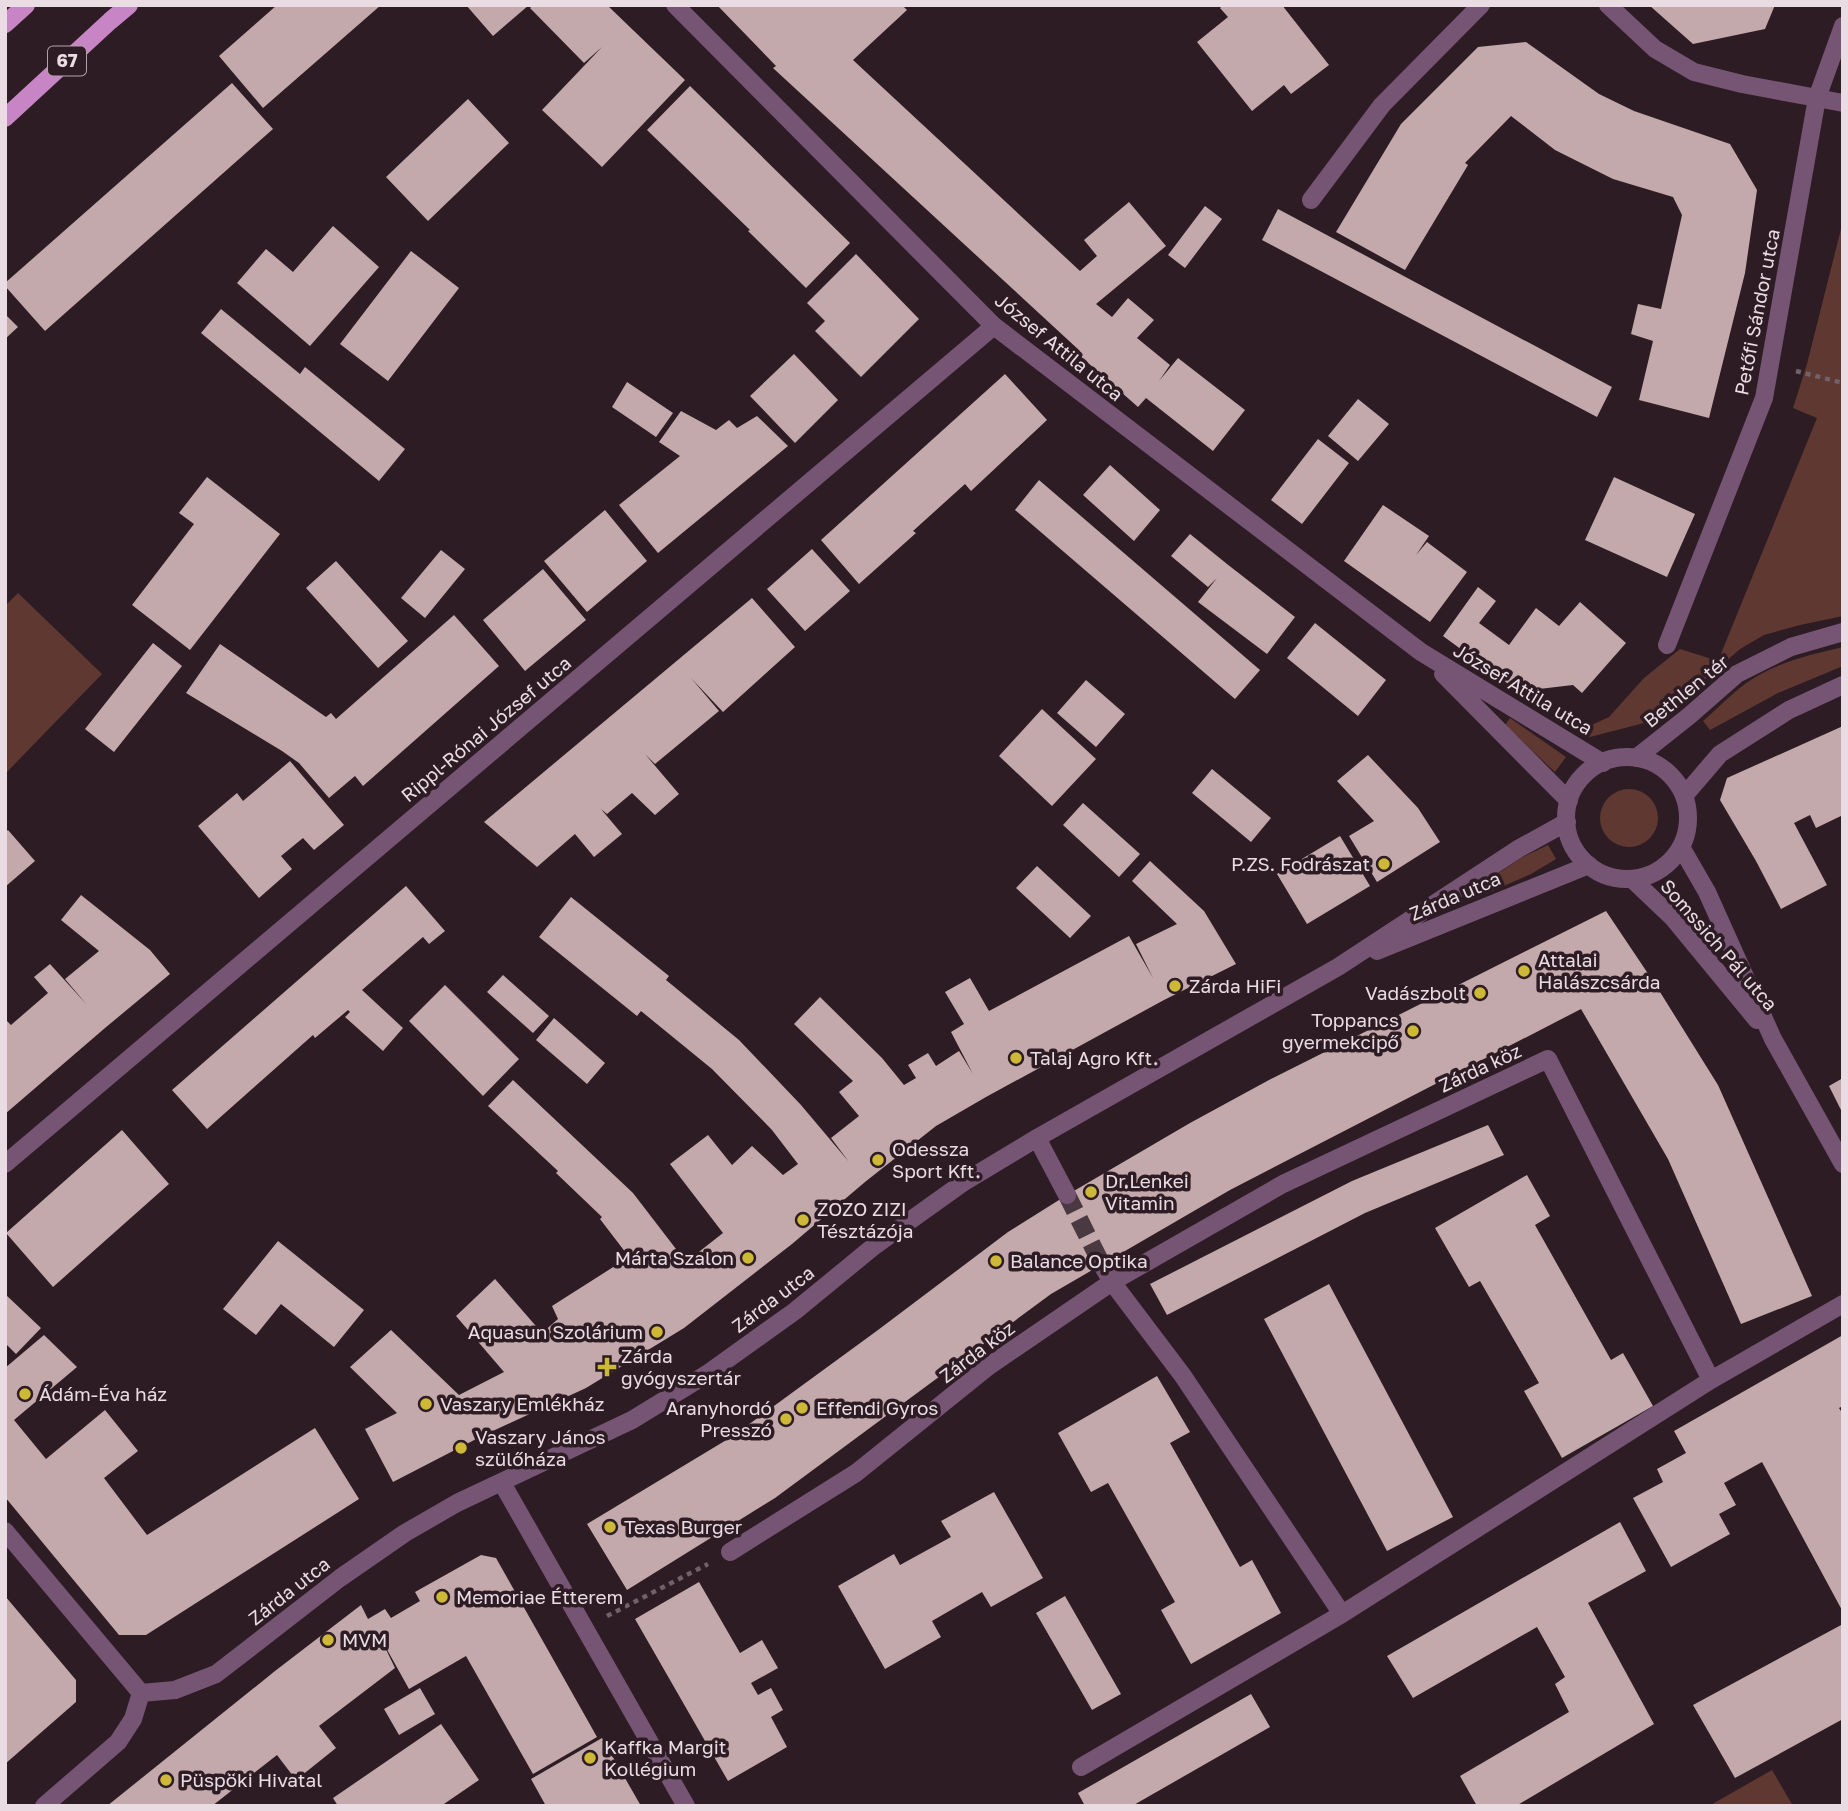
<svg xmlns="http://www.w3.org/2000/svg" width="1848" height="1811" viewBox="0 0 1848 1811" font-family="'Golos Text',sans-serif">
  <rect width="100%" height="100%" fill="#2e1c24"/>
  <path fill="#5f3931" d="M1843,221V616L1800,625L1764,635L1740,649L1687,695L1648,722L1586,738L1583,729L1609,717L1644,678L1680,649L1718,661L1817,418L1793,408L1807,364Z
    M18,593L102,674L5,774V606Z
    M1843,647V666L1778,693L1710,730L1703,721C1717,709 1730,695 1745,684C1773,663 1809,655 1843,647Z
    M1510,718L1566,757L1555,772L1505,725Z
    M1600 818a29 29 0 1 1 58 0a29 29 0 1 1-58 0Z
    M1548,845L1556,859L1531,874L1476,898L1472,891L1521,858Z
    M1772,1770L1793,1806H1709Z"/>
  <path fill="#c3a9ab" d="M277,5H381L263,108L219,56Z
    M466,5H529L493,36Z
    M533,5H607L685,80L602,167L542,110L602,47L584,63L530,8Z
    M717,5H902L907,10L853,60L1080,271L1097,256L1084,240L1129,202L1166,246L1096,304L1112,317L1128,298L1154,320L1137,338L1170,365L1159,381L1178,358L1245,410L1213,451L1146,398L1138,407L1078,354L1080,351L773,68L776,66Z
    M1223,5H1282L1329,65L1291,94L1284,85L1252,111L1197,42L1228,17L1220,8Z
    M1649,5H1775L1765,29L1693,44Z
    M1526,42L1599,94L1634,111L1730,144L1757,190L1745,273L1709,418L1639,400L1653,341L1631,334L1638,304L1661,309L1682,215L1673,197L1613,179L1555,150L1511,116L1465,163L1468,165L1405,270L1336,232L1401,124L1478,47Z
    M232,83L273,129L45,331L5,286V283Z
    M690,86L850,243L806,288L748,231L750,230L647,130Z
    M468,99L509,143L428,221L386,177Z
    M1205,206L1222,219L1185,268L1168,255Z
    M1278,209L1612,387L1597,417L1262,240Z
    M333,226L379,267L310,346L237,283L266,249L293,272Z
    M411,251L459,288L388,381L340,344Z
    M856,254L919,319L861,377L815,331L825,321L807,303Z
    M221,309L300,374L305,367L405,449L379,481L201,333Z
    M5,314L18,327L5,339Z
    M794,354L838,400L795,443L750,396Z
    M1005,374L1047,420L971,491L965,484L913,531L916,533L859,584L821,540Z
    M627,382L673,413L656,437L612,407Z
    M1358,399L1389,424L1358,461L1328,436Z
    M681,411L716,430L729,420L737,428L757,416L788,446L658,553L619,505L680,456L659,442Z
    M1318,439L1349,463L1302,524L1271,500Z
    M1110,465L1160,510L1134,541L1083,495Z
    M207,477L280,534L190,650L132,605L194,524L179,513Z
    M1614,477L1695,514L1667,577L1585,540Z
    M1039,480L1260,670L1235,699L1015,510Z
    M1383,505L1429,536L1416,555L1427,542L1467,572L1430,622L1344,561Z
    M605,510L647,561L587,612L544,561Z
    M1190,534L1227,564L1295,617L1267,654L1198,602L1217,578L1208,587L1171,556Z
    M812,549L850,591L805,631L767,589Z
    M441,550L465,569L425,618L401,598Z
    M336,561L408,641L378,668L306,588Z
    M543,569L586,620L525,671L483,620Z
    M1478,587L1496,601L1479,623L1509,645L1536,608L1559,626L1580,602L1626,643L1582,693L1573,685L1539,689L1530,700L1443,636Z
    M752,598L795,647L723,712L691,678L719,711L655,764L645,754L679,794L655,815L632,793L607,814L601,809L622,834L594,857L575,834L537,867L484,822Z
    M454,615L499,666L363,786L355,776L329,798L299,763L282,751L186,693L220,644L326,717L331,713L336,719Z
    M1315,623L1386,680L1358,716L1287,658Z
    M153,643L182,666L114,752L85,729Z
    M1086,680L1125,714L1096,747L1057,713Z
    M1042,709L1096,759L1052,806L999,756Z
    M1843,726V815L1816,828L1810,815L1794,823L1827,885L1781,909L1756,861L1720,800L1727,778Z
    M1368,755L1418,808L1440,842L1377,882L1349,836L1374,821L1337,781Z
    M290,761L344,825L314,850L303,838L281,856L292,869L259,898L198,826L237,793L243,801Z
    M1212,769L1271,818L1251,842L1192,793Z
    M1083,803L1140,854L1119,877L1063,825Z
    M8,830L35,861L5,887V833Z
    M1340,836L1370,886L1307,924L1277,874Z
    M1150,861L1204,911L1236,964L1164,1000L986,1097L936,1126L865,1182L792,1244L684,1328L586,1388L482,1436L393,1482L365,1429L397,1413L350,1367L391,1330L459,1395L504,1372L456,1316L495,1279L542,1333L558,1319L552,1306L629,1257L600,1219L602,1217L556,1173L558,1171L488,1106L513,1080L633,1193L686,1262L723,1233L670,1164L708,1135L732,1165L752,1146L783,1175L798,1164L772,1130L712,1069L641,1011L637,1016L539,937L571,897L669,976L666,980L739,1040L801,1105L849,1162L831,1138L859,1116L839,1092L853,1081L794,1024L820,997L882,1058L904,1085L916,1078L908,1065L928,1053L936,1066L959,1051L973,1074L951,1032L964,1024L945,992L970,978L989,1011L1129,936L1153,978L1136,944L1177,924L1132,881Z
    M1037,866L1091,916L1070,938L1016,888Z
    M406,886L445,931L429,944L423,937L362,990L403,1028L383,1051L345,1017L350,1012L348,1010L315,1038L313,1035L207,1129L172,1090Z
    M81,895L150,950L170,974L105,1028L5,1114V1019L11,1025L48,993L34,977L50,964L87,1005L65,979L99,951L61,920Z
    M1606,911L1655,984L1718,1085L1812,1296L1741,1324L1668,1159L1581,1009L1230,1190L1051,1294L775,1498L627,1590L587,1524L733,1436L878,1330L1008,1232L1067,1195L1190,1123L1269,1080Z
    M503,975L549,1016L533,1033L487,992Z
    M445,985L519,1059L483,1096L409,1021Z
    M554,1018L605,1063L587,1084L536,1040Z
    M1843,1078V1114L1829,1086Z
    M1488,1125L1504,1155L1365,1213L1167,1315L1150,1284L1352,1181Z
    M122,1130L169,1184L53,1287L6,1233Z
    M1527,1175L1550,1216L1535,1225L1611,1360L1623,1353L1653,1406L1562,1458L1524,1391L1539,1383L1480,1281L1469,1287L1435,1228Z
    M278,1241L364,1310L334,1347L281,1304L256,1335L223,1309Z
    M1329,1284L1453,1517L1387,1551L1264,1319Z
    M5,1294L41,1328L16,1354L5,1343Z
    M44,1335L77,1367L14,1420L46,1459L105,1410L138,1451L104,1478L147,1535L315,1428L359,1499L146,1635H119L5,1497V1368Z
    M1843,1335V1406L1839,1408L1843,1414V1612L1762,1462L1724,1483L1736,1505L1719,1514L1730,1534L1671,1567L1633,1498L1663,1482L1657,1469L1686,1453L1674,1431Z
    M1157,1376L1190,1432L1170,1443L1240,1567L1252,1560L1281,1613L1191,1664L1161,1610L1175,1602L1108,1483L1091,1492L1058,1433Z
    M994,1492L1043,1578L991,1607L982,1592L932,1621L941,1637L885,1669L838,1586L894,1554L900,1565L951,1537L941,1521Z
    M1620,1522L1646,1571L1588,1603L1654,1724L1516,1806H1477L1460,1776L1569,1712L1555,1684L1565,1677L1537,1627L1413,1698L1387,1656Z
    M481,1555L496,1558L597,1737L533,1774L466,1656L409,1689L380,1637L395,1668L319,1726L336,1748L296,1780L277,1755L212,1806H107L275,1671L361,1605L368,1619L385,1609L391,1618L420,1601L415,1592Z
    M699,1582L740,1653L762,1640L778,1668L751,1683L758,1695L771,1688L783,1710L771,1717L787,1747L728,1781L635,1619Z
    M5,1596L76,1680V1702L5,1764Z
    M1065,1596L1121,1694L1092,1710L1036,1613Z
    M1843,1624V1719L1735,1778L1693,1705Z
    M420,1688L435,1714L399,1735L384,1709Z
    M1251,1694L1270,1727L1132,1806H1085L1078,1793Z
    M441,1724L479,1780L441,1806H338L333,1798Z
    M602,1738L641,1806H546L531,1779Z"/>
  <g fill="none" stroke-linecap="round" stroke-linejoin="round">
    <path stroke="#4a3940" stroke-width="18" stroke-dasharray="18 9" stroke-linecap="butt" d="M1067,1195L1102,1265"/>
    <path stroke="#716168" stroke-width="4.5" stroke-dasharray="5 5" stroke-linecap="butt" d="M1796,371L1843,383
      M607,1616L708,1564"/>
    <path stroke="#755573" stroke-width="18" d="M1817,98L1843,103
      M1311,200L1382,105L1481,5"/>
    <path stroke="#755573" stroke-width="18" d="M675,5L994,326L1421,652L1603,763
      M1608,5L1655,49L1694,72L1742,84L1817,98
      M1667,645L1764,398L1817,98L1843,26
      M1443,674L1569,801
      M1566 818a61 61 0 1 1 122 0a61 61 0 1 1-122 0Z
      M1636,758L1689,716L1737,674L1791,647L1843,632
      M1684,796L1720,754L1789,710L1843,685
      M1681,847L1707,892L1773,1039L1843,1164
      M1632,879L1673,918L1757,1020
      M1377,951L1589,865
      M1037,1138L1067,1195
      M5,1164L994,326
      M1102,1265L1112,1282L1183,1376L1342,1614
      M502,1483L686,1806
      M5,1531L141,1693
      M730,1552L856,1473L989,1366L1112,1282L1283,1184L1548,1059L1711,1380L1843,1304
      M141,1693L175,1690L216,1674L340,1578L405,1533L457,1503L632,1420L707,1374L795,1311L873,1247L964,1182L1037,1138L1338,967L1518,849L1567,822
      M1081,1767L1342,1614L1711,1380
      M44,1806L118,1742L133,1719L141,1693"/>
    <path stroke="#c885c5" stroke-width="18" d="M5,24L26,5
      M5,118L110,21L129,5"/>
  </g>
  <g fill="#ceb837" stroke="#2e1c24" stroke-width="2.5">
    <circle cx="1384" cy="864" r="7"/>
    <circle cx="1524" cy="971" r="7"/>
    <circle cx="1175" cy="986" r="7"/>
    <circle cx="1480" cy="993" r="7"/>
    <circle cx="1413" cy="1031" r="7"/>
    <circle cx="1016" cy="1058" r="7"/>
    <circle cx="878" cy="1160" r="7"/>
    <circle cx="1091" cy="1192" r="7"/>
    <circle cx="803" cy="1220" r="7"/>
    <circle cx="748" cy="1258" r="7"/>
    <circle cx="996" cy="1261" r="7"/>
    <circle cx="657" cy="1332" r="7"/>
    <path d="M603.5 1356.5h7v7h7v7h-7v7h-7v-7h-7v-7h7z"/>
    <circle cx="25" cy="1394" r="7"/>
    <circle cx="426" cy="1404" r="7"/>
    <circle cx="802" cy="1408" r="7"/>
    <circle cx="786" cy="1419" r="7"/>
    <circle cx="461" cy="1448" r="7"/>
    <circle cx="610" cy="1527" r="7"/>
    <circle cx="442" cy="1597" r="7"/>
    <circle cx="328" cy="1640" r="7"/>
    <circle cx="590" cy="1758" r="7"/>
    <circle cx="166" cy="1780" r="7"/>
  </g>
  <g text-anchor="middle" stroke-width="7" stroke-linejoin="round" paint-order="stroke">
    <rect fill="#2e1c24" stroke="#b1a2a9" stroke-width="2" x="48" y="46.5" width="38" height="29" rx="5"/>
    <g font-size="18" font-weight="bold" fill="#e9dce2">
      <text x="67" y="67">67</text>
    </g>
    <g font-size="19" fill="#e9dce2" stroke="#2e1c24">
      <text transform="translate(1757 312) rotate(-79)" y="7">Petőfi Sándor utca</text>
      <text transform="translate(1059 347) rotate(39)" y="7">József Attila utca</text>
      <text transform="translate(1523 689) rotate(31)" y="7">József Attila utca</text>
      <text transform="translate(1686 691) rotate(-39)" y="7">Bethlen tér</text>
      <text transform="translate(486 729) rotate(-40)" y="7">Rippl-Rónai József utca</text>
      <text transform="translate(1455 896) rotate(-23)" y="7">Zárda utca</text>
      <text transform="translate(1719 945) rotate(49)" y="7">Somssich Pál utca</text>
      <text transform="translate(1480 1068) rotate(-25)" y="7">Zárda köz</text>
      <text transform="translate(773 1299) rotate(-37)" y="7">Zárda utca</text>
      <text transform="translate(977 1352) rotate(-37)" y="7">Zárda köz</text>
      <text transform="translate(289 1591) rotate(-38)" y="7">Zárda utca</text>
    </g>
    <g font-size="19" fill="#e9dce2" stroke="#2e1c24" text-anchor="start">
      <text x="1370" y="871" text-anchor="end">P.ZS. Fodrászat</text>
      <text x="1538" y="967">Attalai<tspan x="1538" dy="22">Halászcsárda</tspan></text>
      <text x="1189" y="993">Zárda HiFi</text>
      <text x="1466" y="1000" text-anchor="end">Vadászbolt</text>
      <text x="1399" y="1027" text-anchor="end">Toppancs<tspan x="1399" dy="22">gyermekcipő</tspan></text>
      <text x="1030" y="1065">Talaj Agro Kft.</text>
      <text x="892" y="1156">Odessza<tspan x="892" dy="22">Sport Kft.</tspan></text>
      <text x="1105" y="1188">Dr.Lenkei<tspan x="1105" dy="22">Vitamin</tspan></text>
      <text x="817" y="1216">ZOZO ZIZI<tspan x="817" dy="22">Tésztázója</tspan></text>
      <text x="734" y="1265" text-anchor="end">Márta Szalon</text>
      <text x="1010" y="1268">Balance Optika</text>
      <text x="643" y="1339" text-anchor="end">Aquasun Szolárium</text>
      <text x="621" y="1363">Zárda<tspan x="621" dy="22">gyógyszertár</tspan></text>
      <text x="39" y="1401">Ádám-Éva ház</text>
      <text x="440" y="1411">Vaszary Emlékház</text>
      <text x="772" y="1415" text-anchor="end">Aranyhordó<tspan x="772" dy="22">Presszó</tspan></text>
      <text x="816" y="1415">Effendi Gyros</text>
      <text x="475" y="1444">Vaszary János<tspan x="475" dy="22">szülőháza</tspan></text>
      <text x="624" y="1534">Texas Burger</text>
      <text x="456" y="1604">Memoriae Étterem</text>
      <text x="342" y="1647">MVM</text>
      <text x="604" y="1754">Kaffka Margit<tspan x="604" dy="22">Kollégium</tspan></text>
      <text x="180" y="1787">Püspöki Hivatal</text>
    </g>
  </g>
  <rect width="1848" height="1811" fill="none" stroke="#e9dce2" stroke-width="14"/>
</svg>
